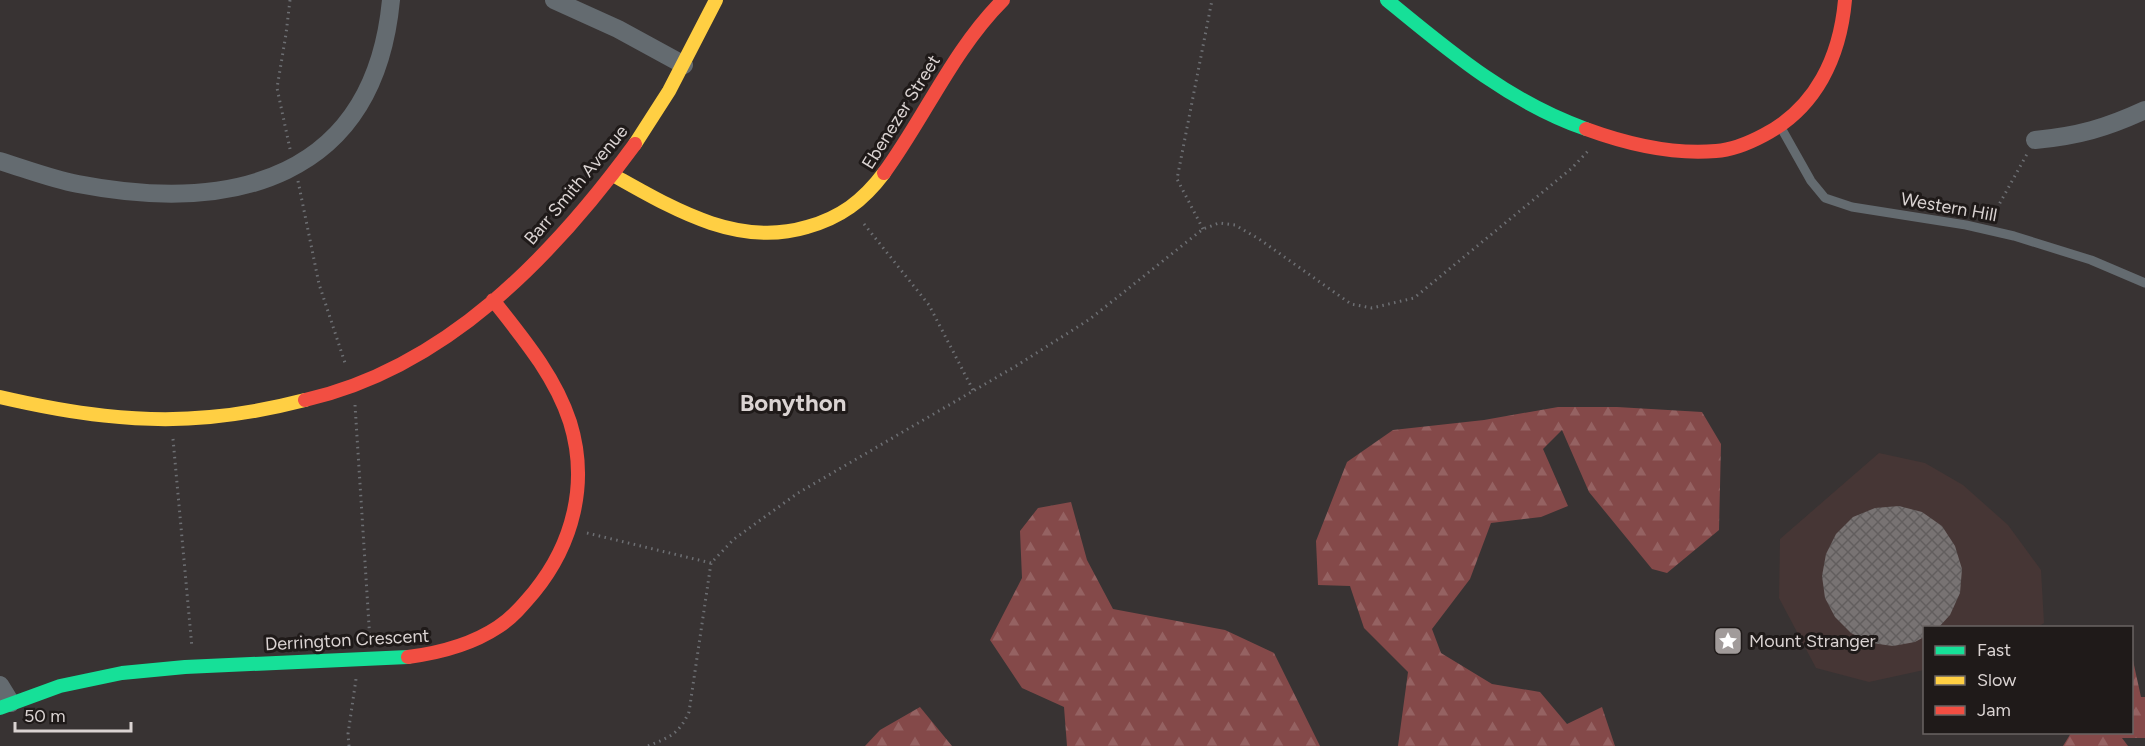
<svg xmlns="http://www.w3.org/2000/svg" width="2145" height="746" viewBox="0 0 2145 746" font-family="Figtree,sans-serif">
  <defs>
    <pattern id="forest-firs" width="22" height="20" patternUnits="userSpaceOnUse" patternTransform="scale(1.5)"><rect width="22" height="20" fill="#844949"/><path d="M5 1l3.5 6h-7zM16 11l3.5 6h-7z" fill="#956262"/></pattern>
    <pattern id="building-cross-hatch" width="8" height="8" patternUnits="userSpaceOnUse" patternTransform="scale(1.5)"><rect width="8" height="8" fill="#787373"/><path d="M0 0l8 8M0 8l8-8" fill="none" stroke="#625e5e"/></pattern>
  </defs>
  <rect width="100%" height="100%" fill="#383333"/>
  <path fill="#463635" d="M1879,453L1925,463L1963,485L2008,525L2041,570L2044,623L2036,628H1924V670L1869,682L1816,668L1779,598L1780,539Z"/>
  <path fill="url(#forest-firs)" d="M1558,407H1617L1702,412L1721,444L1719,530L1667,573L1652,569L1589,492L1562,430L1543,449L1568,506L1541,517L1491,523L1470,579L1432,629L1441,653L1492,684L1540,692L1567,724L1602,707L1615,746H1398L1408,672L1364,628L1350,586L1318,585L1316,541L1347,462L1393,430L1484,420Z
    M1071,502L1087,560L1113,609L1225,630L1274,653L1320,746H1067L1064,707L1022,688L990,640L1022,578L1020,531L1038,508Z
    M2132,656L2141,697H2145V738H2122L2128,746H2063L2071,733H2027L2132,732Z
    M920,707L952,746H865L880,730Z"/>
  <path fill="url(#building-cross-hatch)" d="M1899,506L1922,512L1942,526L1955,546L1962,569L1960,593L1950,615L1938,628H1924V637L1915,642L1893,646L1871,643L1851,633L1835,617L1825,598L1822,576L1826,554L1836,534L1853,517L1875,508Z"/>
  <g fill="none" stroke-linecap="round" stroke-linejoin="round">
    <path stroke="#6d6f73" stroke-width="3" stroke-dasharray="1.5 4.5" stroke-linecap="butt" d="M290,0L286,34L277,88L290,149
      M298,181L319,284L346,366
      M1991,219L2027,154
      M864,224L929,305L973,390
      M1203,229L1177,179L1212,0
      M355,405L370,641
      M173,439L192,648
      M587,533L711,563
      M349,746L348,734L356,679
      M648,746C670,737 679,734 689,712L711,563L734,539L798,493L1016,366L1090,319L1203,229L1219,223L1235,225L1259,239L1351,304L1372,308L1414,298L1572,168L1588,151"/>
    <path stroke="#646b70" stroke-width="9" d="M1780,126L1811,181L1825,198L1852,207L1966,225L2014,236L2091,260L2145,283"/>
    <path stroke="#646b70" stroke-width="18" d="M554,0L618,29L684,65
      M2035,140C2078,136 2106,128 2145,110
      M0,161C26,169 52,179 78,184C233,214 374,179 391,0
      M0,685L11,703"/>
    <path stroke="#16e098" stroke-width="14" d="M1387,0C1449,51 1509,102 1586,129
      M0,708L60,686L122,673L185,667L408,657"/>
    <path stroke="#ffcf43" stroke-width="14" d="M635,144L669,91L716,0
      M613,175C672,208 737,248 807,227C840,218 863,201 884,173
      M0,397C69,413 139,424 210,417C243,414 274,408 305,400"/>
    <path stroke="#f24e42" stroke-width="14" d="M1586,129C1627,144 1671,155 1716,151C1733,150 1749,143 1764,135C1816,108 1840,57 1845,0
      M884,173C925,117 953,50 1003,0
      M305,400C446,368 553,256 635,144
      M408,657C439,653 471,645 498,627C512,618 523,605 534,592C573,544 589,483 570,422C555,376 523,338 493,300"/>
  </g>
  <defs>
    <g id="sight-square" transform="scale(1.5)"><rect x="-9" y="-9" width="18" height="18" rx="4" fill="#a19b9a" stroke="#1f1a19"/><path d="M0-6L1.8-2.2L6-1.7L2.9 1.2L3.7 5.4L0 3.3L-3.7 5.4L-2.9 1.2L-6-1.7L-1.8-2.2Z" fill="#fff"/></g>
  </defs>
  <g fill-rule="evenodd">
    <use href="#sight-square" x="1728" y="641"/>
  </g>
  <g text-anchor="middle" stroke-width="6" stroke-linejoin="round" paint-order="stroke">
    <g font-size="18" fill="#dad3d2" stroke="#1f1a19">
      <text transform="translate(901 112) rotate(-58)" y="6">Ebenezer Street</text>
      <text transform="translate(576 185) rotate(-50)" y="6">Barr Smith Avenue</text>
      <text transform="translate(1949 207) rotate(10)" y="6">Western Hill</text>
      <text transform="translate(347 640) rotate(-3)" y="6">Derrington Crescent</text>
    </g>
    <g font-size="18" fill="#dad3d2" stroke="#1f1a19" text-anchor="start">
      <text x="1749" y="647">Mount Stranger</text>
    </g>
    <g font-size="24" font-weight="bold" fill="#dad3d2" stroke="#1f1a19">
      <text x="793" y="411">Bonython</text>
    </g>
  </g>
  <rect x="1923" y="626" width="210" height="108" fill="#1f1a19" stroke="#6a6463" stroke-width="1.5"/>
  <rect x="1935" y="646" width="30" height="9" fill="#16e098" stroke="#6a6463" stroke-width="1.5"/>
  <text x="1977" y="656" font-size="18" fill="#dad3d2">Fast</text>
  <rect x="1935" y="676" width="30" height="9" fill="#ffcf43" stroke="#6a6463" stroke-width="1.5"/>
  <text x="1977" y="686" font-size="18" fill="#dad3d2">Slow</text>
  <rect x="1935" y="706" width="30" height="9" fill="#f24e42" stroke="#6a6463" stroke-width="1.5"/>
  <text x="1977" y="716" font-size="18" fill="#dad3d2">Jam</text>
  <path d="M15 722v9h116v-9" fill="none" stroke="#dad3d2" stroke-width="3"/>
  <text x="24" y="722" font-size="18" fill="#dad3d2" stroke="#1f1a19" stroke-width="4.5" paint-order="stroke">50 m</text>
</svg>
